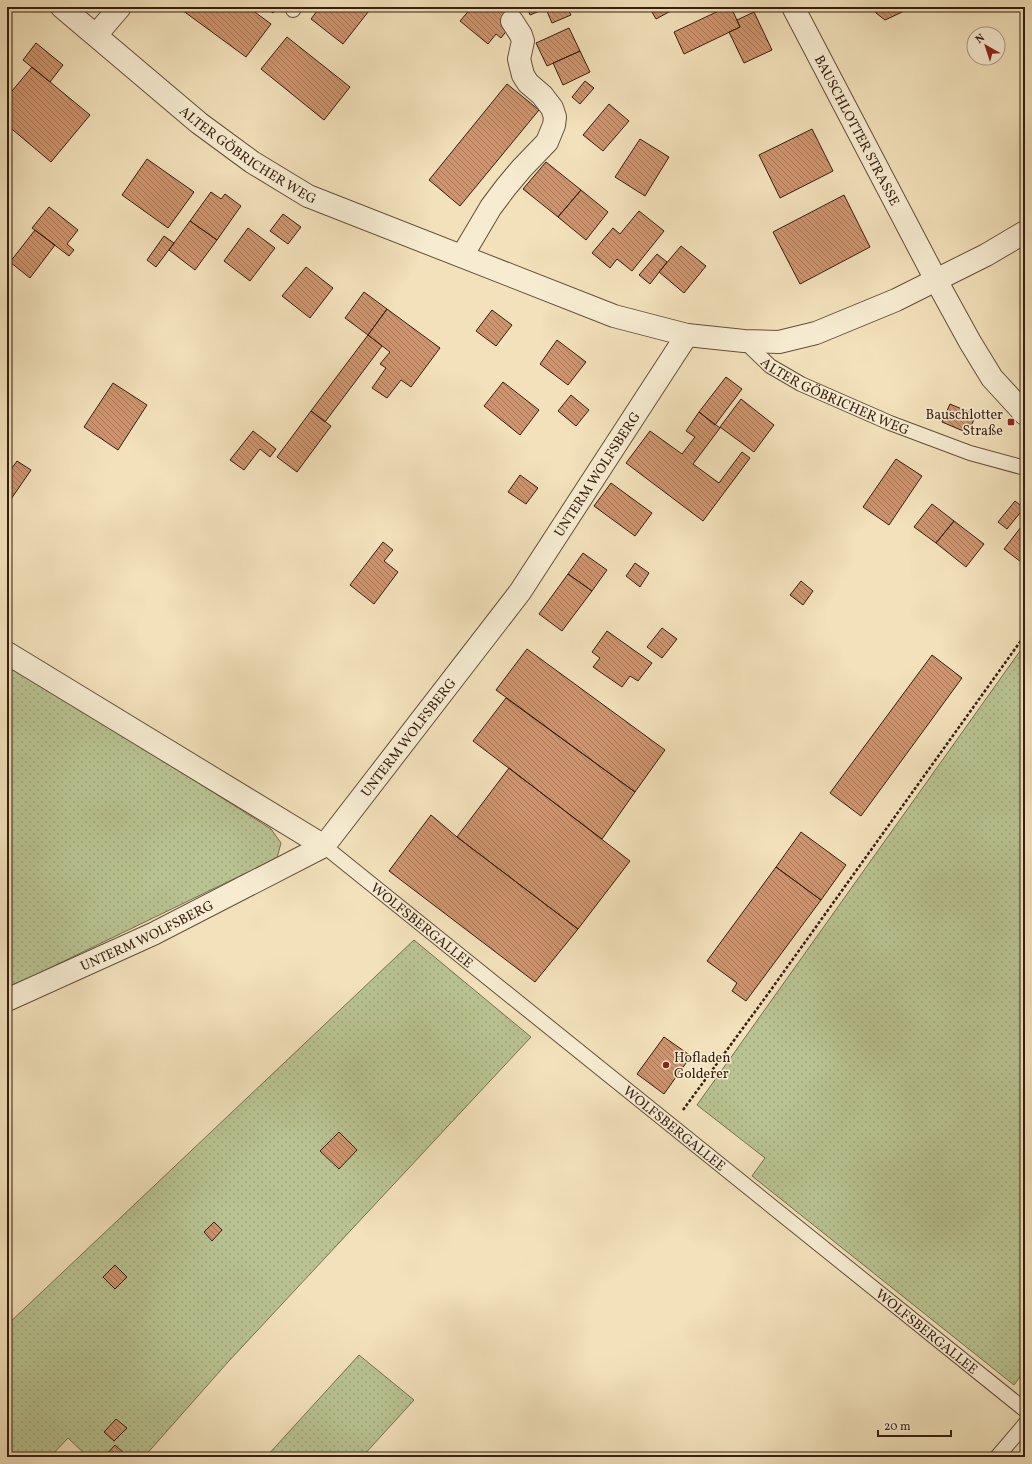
<svg xmlns="http://www.w3.org/2000/svg" width="1032" height="1464" viewBox="0 0 1032 1464" font-family="Vollkorn,serif">
  <defs>
    <pattern id="grass-dots" width="8" height="8" patternUnits="userSpaceOnUse"><rect width="8" height="8" fill="#b8c391"/><path d="M2 2h.1M6 6h.1" fill="none" stroke="#9fa77c" stroke-width="1.8" stroke-linecap="round"/></pattern>
    <pattern id="building-back-hatch" width="6" height="6" patternUnits="userSpaceOnUse"><rect width="6" height="6" fill="#cf946d"/><path d="M-1 5l2 2M0 0l6 6M5-1l2 2" fill="none" stroke="#a97858"/></pattern>
  </defs>
  <rect width="100%" height="100%" fill="#f2e1ba"/>
  <filter id="stains"><feTurbulence type="fractalNoise" baseFrequency=".005" numOctaves="4"/><feColorMatrix values="0 0 0 0 .2 0 0 0 0 .09 0 0 0 0 .02 0 0 0 .5 -.17"/></filter>
  <radialGradient id="worn" r=".72"><stop offset=".6" stop-color="#630" stop-opacity="0"/><stop offset="1" stop-color="#630" stop-opacity=".3"/></radialGradient>
  <path fill="url(#grass-dots)" stroke="#777050" d="M1025,644V1370L1014,1385L752,1176L765,1158L697,1105Z
    M7,661L271,829L281,843L277,858L29,978L7,987Z
    M414,940L531,1037L228,1362L144,1457H88L68,1438L50,1457H7V1325Z
    M359,1355L414,1400L362,1457H266Z"/>
  <path fill="url(#building-back-hatch)" stroke="#361e0f" d="M183,7H248L271,24L246,57L182,10Z
    M265,7H278L273,13Z
    M320,7H372L343,44L311,19Z
    M472,7H501L511,16L508,29L501,38L496,34L488,44L460,21Z
    M527,7H549L530,15Z
    M549,7H567L571,15L552,23L546,9Z
    M649,7H678L656,19Z
    M727,7H731L740,27L684,54L674,32Z
    M873,7H913L885,20L876,13Z
    M754,12L772,50L744,63L729,32L740,27L737,20Z
    M569,28L580,51L547,66L536,43Z
    M287,37L350,87L324,120L261,69Z
    M36,43L63,65L50,82L23,60Z
    M580,51L590,72L563,85L553,63Z
    M32,67L90,115L51,162L7,125V97Z
    M585,81L594,88L580,104L572,97Z
    M507,84L539,110L460,206L429,180Z
    M609,104L629,121L603,151L583,135Z
    M812,129L833,171L780,198L759,155Z
    M640,139L669,157L645,196L615,177Z
    M147,159L194,192L168,228L122,195Z
    M546,162L581,190L558,217L523,189Z
    M581,190L608,212L586,240L558,217Z
    M211,192L221,199L225,194L241,206L217,240L190,221Z
    M844,195L870,247L800,284L773,232Z
    M49,207L78,230L67,244L74,250L69,256L32,228Z
    M639,211L664,231L632,271L617,259L610,268L592,253L613,228L620,234Z
    M283,214L301,227L288,244L270,231Z
    M190,221L217,240L195,270L169,250Z
    M248,228L275,248L250,281L224,261Z
    M35,230L55,245L30,278L10,262Z
    M164,236L174,243L156,267L147,260Z
    M681,246L706,266L684,293L659,272Z
    M657,254L667,262L650,284L639,275Z
    M306,267L333,288L310,318L282,296Z
    M364,292L387,309L368,335L345,318Z
    M1025,298V310L1020,302Z
    M387,309L440,348L411,387L401,380L387,398L372,388L386,368L380,364L390,352L368,335Z
    M492,310L512,325L496,346L476,331Z
    M368,335L382,346L325,422L311,411Z
    M557,340L586,362L568,385L540,364Z
    M726,377L742,389L715,425L699,412Z
    M503,382L539,410L520,435L484,406Z
    M113,383L147,405L118,450L84,427Z
    M571,395L589,410L576,426L558,411Z
    M741,399L774,425L754,452L720,427Z
    M950,404L976,415L968,433L942,422Z
    M311,411L331,426L297,472L277,457Z
    M699,412L720,428L693,464L719,483L742,452L750,458L703,521L626,463L650,431L682,454L695,437L686,431Z
    M253,431L276,449L270,457L260,449L244,470L230,460Z
    M896,459L922,476L889,525L863,507Z
    M17,461L31,470L7,505V475Z
    M520,475L538,488L526,504L508,492Z
    M611,483L652,513L635,536L594,506Z
    M1015,501L1024,508L1007,529L998,522Z
    M932,504L954,521L936,543L914,527Z
    M954,521L984,544L966,567L936,543Z
    M1021,527L1025,530V565L1004,549Z
    M383,542L393,550L384,561L398,572L374,604L350,585Z
    M583,553L607,570L592,591L568,574Z
    M635,563L649,573L640,587L626,576Z
    M568,574L592,591L562,631L539,614Z
    M801,581L813,591L803,605L790,595Z
    M662,628L677,639L662,658L647,647Z
    M607,631L652,663L638,681L630,676L622,687L593,667L600,658L592,652Z
    M527,649L665,750L635,792L496,690Z
    M932,655L962,678L861,816L830,793Z
    M506,698L635,792L602,839L473,741Z
    M509,768L630,861L578,929L457,837Z
    M431,815L457,837L578,929L535,982L389,871Z
    M801,832L846,865L821,900L776,867Z
    M776,867L821,900L746,1001L732,991L737,983L707,961Z
    M664,1037L691,1056L664,1094L637,1074Z
    M339,1132L357,1150L339,1169L320,1151Z
    M214,1222L222,1230L212,1241L204,1232Z
    M115,1265L127,1277L115,1289L103,1277Z
    M116,1419L127,1428L114,1441L104,1432Z
    M115,1445L126,1455L124,1457H104Z"/>
  <g fill="none" stroke-linecap="round" stroke-linejoin="round">
    <g stroke="#654f3a" stroke-width="16">
      <g id="lane">
        <path d="M293,10L295,7"/>
        <path id="s1" d="M744,341L770,366L801,384L890,423L970,453L1025,468"/>
        <path id="s2" d="M324,846L1025,1410"/>
        <path d="M997,1457L1025,1424"/>
      </g>
    </g>
    <g stroke="#654f3a" stroke-width="24">
      <g id="street">
        <path id="s3" d="M62,7L199,123L252,162L308,196L614,316L687,335L744,341L779,342L816,333L896,300L986,255L1025,232"/>
        <path id="s4" d="M793,7L936,280L970,342L992,378L1025,414"/>
        <path d="M96,35L120,7"/>
        <path d="M462,256L491,207L506,187L522,168L547,142L554,125L555,117L552,108L542,95L528,83L523,75L519,59L523,41L521,35L512,21"/>
        <path d="M7,653L324,846"/>
        <path id="s5" d="M7,1000L153,934L324,846L520,592L687,335"/>
      </g>
    </g>
    <path stroke="#361e0f" stroke-width="2.5" stroke-dasharray="3 2" stroke-linecap="butt" d="M683,1110L765,998L1025,635"/>
    <use href="#lane" stroke="#f7ecd2" stroke-width="14"/>
    <use href="#street" stroke="#f7ecd2" stroke-width="22"/>
  </g>
  <g fill="#8f2418" stroke="#f7ecd2" stroke-width="1.5">
    <rect x="1007" y="418" width="8" height="8" rx="2"/>
    <circle cx="666" cy="1065" r="4"/>
  </g>
  <g text-anchor="middle" stroke-width="3" stroke-linejoin="round" paint-order="stroke">
    <g font-size="14" fill="#361e0f" stroke="#f7ecd2">
      <text dy="5" stroke="none"><textPath href="#s4" startOffset="139">BAUSCHLOTTER STRASSE</textPath></text>
      <text dy="5" stroke="none"><textPath href="#s3" startOffset="238">ALTER GÖBRICHER WEG</textPath></text>
      <text dy="5" stroke="none"><textPath href="#s1" startOffset="108">ALTER GÖBRICHER WEG</textPath></text>
      <text dy="5" stroke="none"><textPath href="#s5" startOffset="814">UNTERM WOLFSBERG</textPath></text>
      <text dy="5" stroke="none"><textPath href="#s5" startOffset="490">UNTERM WOLFSBERG</textPath></text>
      <text dy="5" stroke="none"><textPath href="#s2" startOffset="126">WOLFSBERGALLEE</textPath></text>
      <text dy="5" stroke="none"><textPath href="#s5" startOffset="154">UNTERM WOLFSBERG</textPath></text>
      <text dy="5" stroke="none"><textPath href="#s2" startOffset="450">WOLFSBERGALLEE</textPath></text>
      <text dy="5" stroke="none"><textPath href="#s2" startOffset="774">WOLFSBERGALLEE</textPath></text>
    </g>
    <g font-size="14" fill="#361e0f" stroke="#f7ecd2" text-anchor="end">
      <text x="1003" y="419">Bauschlotter<tspan x="1003" dy="16">Straße</tspan></text>
      <text x="674" y="1062" text-anchor="start">Hofladen<tspan x="674" dy="16">Golderer</tspan></text>
    </g>
  </g>
  <rect width="1032" height="1464" fill="none" stroke="#f2e1ba" stroke-width="24"/>
  <rect x="8" y="8" width="1016" height="1448" fill="none" stroke="#361e0f" stroke-width="2"/>
  <rect x="12" y="12" width="1008" height="1440" fill="none" stroke="#361e0f"/>
  <g transform="translate(986 46) rotate(321)"><circle r="19" fill="#f7ecd2" stroke="#aa9a84"/>
  <path d="M0-3L7 15L0 10L-7 15Z" fill="#8f2418"/>
  <text y="-6" font-size="11" font-weight="bold" text-anchor="middle" fill="#361e0f">N</text>
  </g>
  <path d="M878 1430v6h73v-6" fill="none" stroke="#361e0f" stroke-width="2"/>
  <text x="884" y="1430" font-size="12" fill="#361e0f" stroke="#f7ecd2" stroke-width="3" paint-order="stroke">20 m</text>
  <rect width="100%" height="100%" filter="url(#stains)"/>
  <rect width="100%" height="100%" fill="url(#worn)"/>
</svg>
